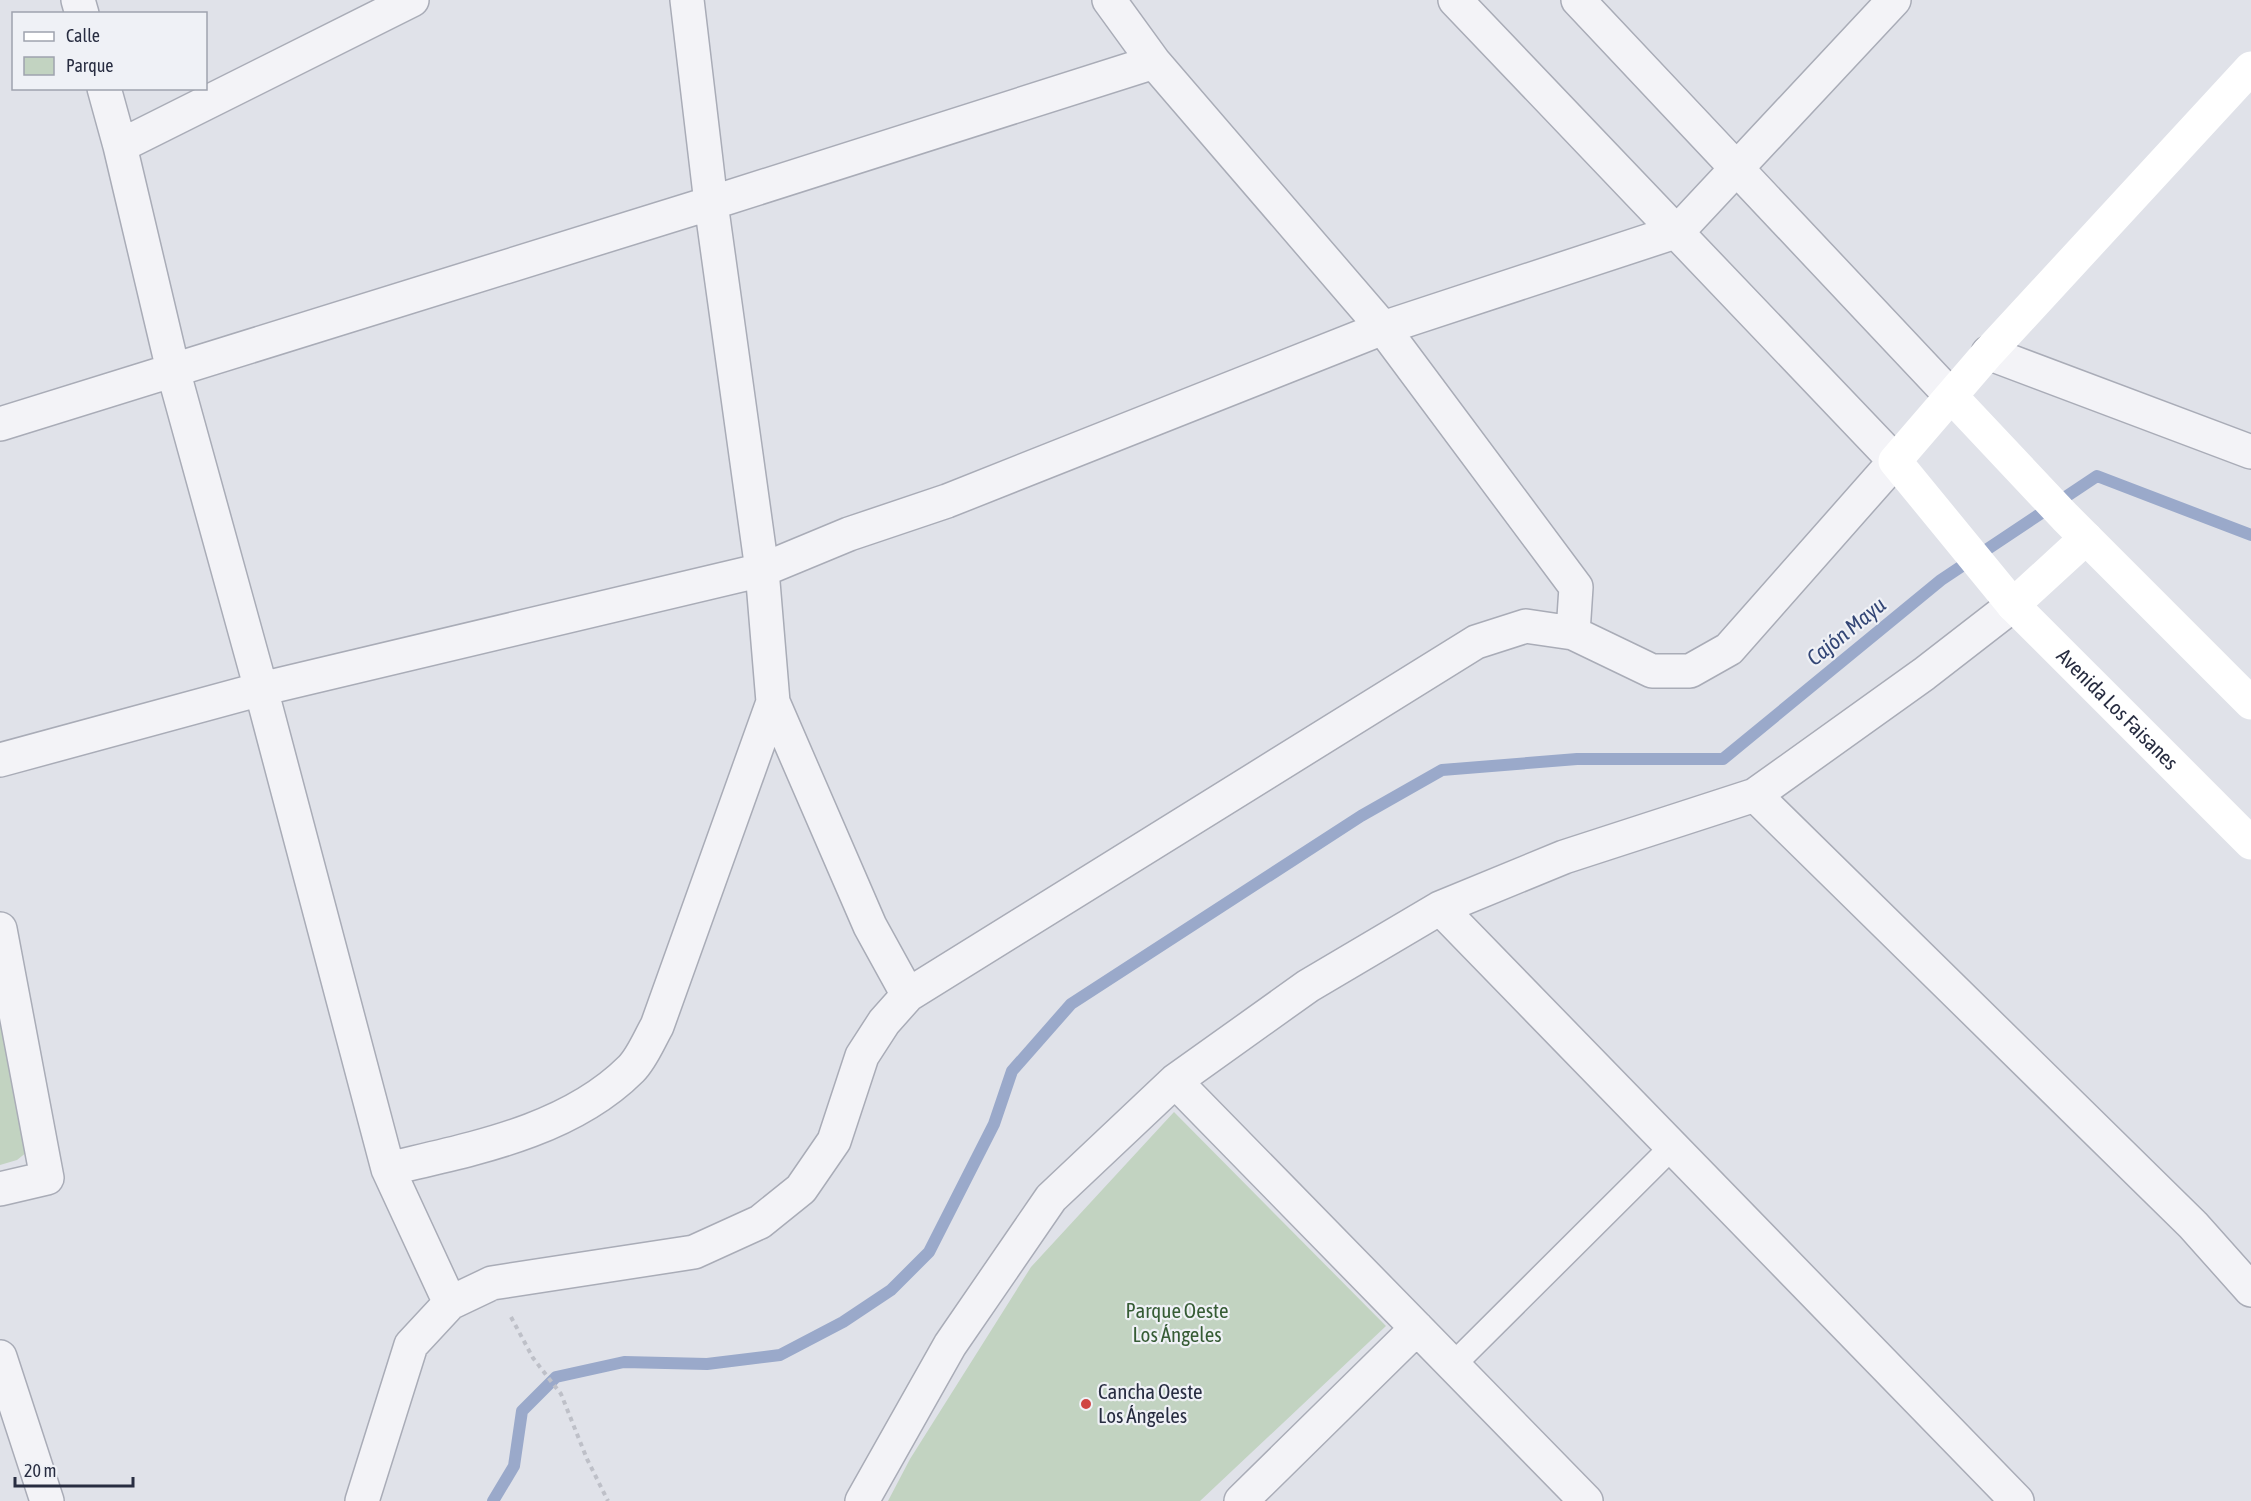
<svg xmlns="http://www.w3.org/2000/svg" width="2251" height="1501" viewBox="0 0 2251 1501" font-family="'Asap Condensed',sans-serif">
  <rect width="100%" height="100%" fill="#e0e2e9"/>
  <path fill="#c2d3c1" d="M0,996L27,1152L17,1160L0,1165Z
    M1174,1112L1386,1326L1200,1501H888L910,1459L1031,1267Z"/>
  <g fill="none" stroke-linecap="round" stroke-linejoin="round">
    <path stroke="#9aa9ca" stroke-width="12" d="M493,1501L514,1466L522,1411L556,1377L624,1362L707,1364L780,1355L843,1322L891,1290L929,1252L994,1124L1012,1071L1071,1004L1361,816L1442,770L1577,759H1723L1941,580L2097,476L2251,535"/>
    <g stroke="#a9acb7" stroke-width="27">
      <path id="lane" d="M1453,1365L1673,1146"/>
    </g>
    <g stroke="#a9acb7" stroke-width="36">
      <path id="street" d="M78,0L82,14
        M687,0L711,203L762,570L773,702L870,926L908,995
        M1109,0L1154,62L1383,328L1576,587L1573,633
        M1578,0L1952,397
        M104,88L120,146L173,370L261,689L388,1169L450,1303
        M120,146L412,0
        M1988,353L2251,452
        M0,424L711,203L1154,62
        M0,760L261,689L762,570L849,534L947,501L1383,328L1678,231L1894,0
        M1755,795L2193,1225L2251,1290
        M1440,908L2017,1501
        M0,929L47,1178L0,1189
        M1175,1081L1586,1501
        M388,1169C471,1149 568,1132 631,1069C642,1058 649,1040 657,1026L773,702
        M0,1357L47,1501
        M362,1501L411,1345L450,1303L492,1283L694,1252L760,1222L801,1189L834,1141L862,1056L884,1022L908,995L1476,642L1526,626L1573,633L1652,671H1690L1729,649L1895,461L1455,0
        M862,1501L950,1345L1051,1198L1175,1081L1308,986L1440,908L1564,857L1755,795L1924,674L2013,605
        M1241,1501L1417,1328"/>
    </g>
    <path stroke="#bec0c8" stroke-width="4" stroke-dasharray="4.5 4.5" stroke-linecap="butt" d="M511,1317L533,1358L561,1394L587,1459L608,1501"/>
    <use href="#lane" stroke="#f3f3f7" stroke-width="24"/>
    <use href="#street" stroke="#f3f3f7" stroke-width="33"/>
    <g stroke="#fff" stroke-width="33">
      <path id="s1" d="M2251,68L1988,353L1895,461L2013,605L2251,843"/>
      <path d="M1952,397L2065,517L2251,703"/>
      <path d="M2013,605L2086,538"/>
    </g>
  </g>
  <circle fill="#d04543" stroke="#eff1f6" stroke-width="2" cx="1086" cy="1404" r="6"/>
  <g text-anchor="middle" stroke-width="4.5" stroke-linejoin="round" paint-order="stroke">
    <g font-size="21" fill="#282d41" stroke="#eff1f6">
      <text dy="7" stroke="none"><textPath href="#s1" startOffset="864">Avenida Los Faisanes</textPath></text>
    </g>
    <g font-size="21" fill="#365c35" stroke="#eff1f6">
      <text x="1177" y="1318">Parque Oeste<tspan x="1177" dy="24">Los Ángeles</tspan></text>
    </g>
    <g font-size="21" fill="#282d41" stroke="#eff1f6" text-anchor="start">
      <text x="1098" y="1399">Cancha Oeste<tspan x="1098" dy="24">Los Ángeles</tspan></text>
    </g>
    <g font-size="22" font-style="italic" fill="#324575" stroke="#eff1f6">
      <text transform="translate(1846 631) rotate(-39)" y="8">Cajón Mayu</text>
    </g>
  </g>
  <rect x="12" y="12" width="195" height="78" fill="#eff1f6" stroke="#9fa3ae" stroke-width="1.5"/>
  <rect x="24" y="32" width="30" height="9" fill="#ffffff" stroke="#9fa3ae" stroke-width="1.5"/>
  <text x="66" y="42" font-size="18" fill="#282d41">Calle</text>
  <rect x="24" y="57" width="30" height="18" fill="#c2d3c1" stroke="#9fa3ae" stroke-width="1.5"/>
  <text x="66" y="72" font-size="18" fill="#282d41">Parque</text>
  <path d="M15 1477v9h118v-9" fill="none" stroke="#282d41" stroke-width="3"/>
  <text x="24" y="1477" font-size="18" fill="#282d41" stroke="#eff1f6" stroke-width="4.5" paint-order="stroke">20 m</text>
</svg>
